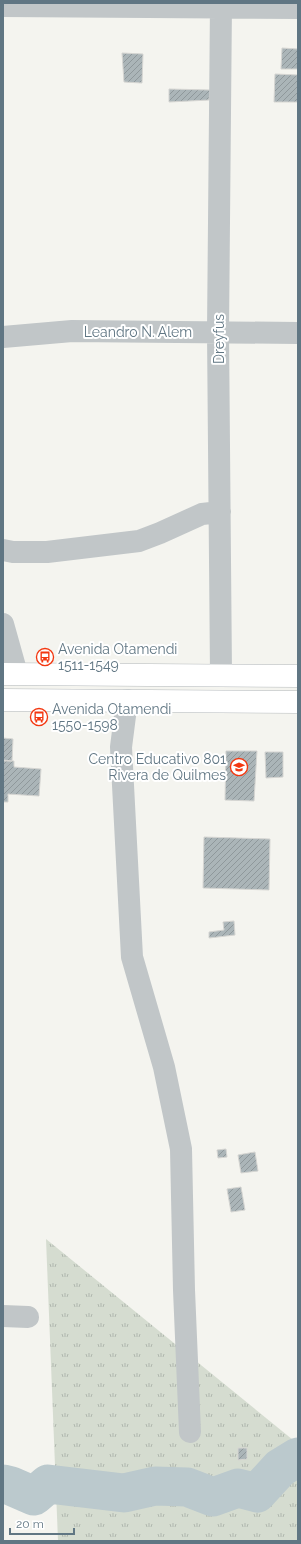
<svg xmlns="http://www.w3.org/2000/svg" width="301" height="1544" viewBox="0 0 301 1544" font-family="Raleway,sans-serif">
  <defs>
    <pattern id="grass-tufts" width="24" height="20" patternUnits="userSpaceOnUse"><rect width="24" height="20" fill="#d5dcd0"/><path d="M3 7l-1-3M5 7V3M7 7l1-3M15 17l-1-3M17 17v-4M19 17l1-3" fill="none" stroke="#b0b7ae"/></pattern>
    <pattern id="building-hatch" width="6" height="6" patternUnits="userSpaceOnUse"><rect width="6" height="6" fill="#abb5b8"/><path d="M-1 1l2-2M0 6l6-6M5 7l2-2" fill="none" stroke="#8f989b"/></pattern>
  </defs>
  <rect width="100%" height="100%" fill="#f4f4ef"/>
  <path fill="url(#grass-tufts)" d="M46,1239L298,1444V1541H58Z"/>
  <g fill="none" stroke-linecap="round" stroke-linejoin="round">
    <path stroke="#bbc9cd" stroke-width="39" d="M3,1484L11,1486L34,1496L48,1484L124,1493L155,1486L187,1487L213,1497L238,1488L257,1493L280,1468L298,1457"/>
  </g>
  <path fill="url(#building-hatch)" stroke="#d5d5d2" d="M282,48L298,49V69H281Z
    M122,53L143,54L142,83L124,82Z
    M275,74L298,75V102H274Z
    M169,89L210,90L209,100L169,102Z
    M3,738L13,739L12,761L3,760Z
    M226,751H257L254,801L225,800Z
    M265,752H283V777L266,778Z
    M3,761H14V767L41,769L39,796L8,794V802H3Z
    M204,837L270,839L269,890L203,888Z
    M234,921L235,935L209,938V932L224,930L223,922Z
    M226,1149L227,1157L218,1158L217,1150Z
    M255,1152L258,1171L241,1173L238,1155Z
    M241,1187L245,1210L231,1212L227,1189Z
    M238,1448H247V1459L238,1460Z"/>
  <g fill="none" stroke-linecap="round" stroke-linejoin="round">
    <g stroke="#b4b9bc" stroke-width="23">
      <path id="major" d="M3,674L298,676
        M3,700L298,702"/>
    </g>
    <path stroke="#c1c6c8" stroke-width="22" d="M221,3L218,332L221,674
      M3,6L298,8
      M3,337L72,331L298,333
      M3,550L13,552H47L139,541L160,533L202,514L220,512
      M3,624L17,674
      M127,700L121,747L132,957L164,1067L181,1149L184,1290L190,1432
      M3,1316L28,1317"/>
    <use href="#major" stroke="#fff" stroke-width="22"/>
  </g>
  <defs>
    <g id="bus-ring" transform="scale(0.9)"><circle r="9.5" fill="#fff" stroke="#f33710" stroke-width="1.5"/><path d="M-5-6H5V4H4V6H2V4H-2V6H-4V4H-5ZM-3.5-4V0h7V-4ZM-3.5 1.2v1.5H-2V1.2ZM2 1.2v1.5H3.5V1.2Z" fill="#f33710"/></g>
    <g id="school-ring" transform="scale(0.9)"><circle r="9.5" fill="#fff" stroke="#f33710" stroke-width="1.5"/><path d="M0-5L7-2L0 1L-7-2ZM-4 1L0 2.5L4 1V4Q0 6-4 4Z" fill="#f33710"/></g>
  </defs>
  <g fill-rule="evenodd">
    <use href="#bus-ring" x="45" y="657"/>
    <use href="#bus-ring" x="39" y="717"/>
    <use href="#school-ring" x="239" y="767"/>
  </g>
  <g text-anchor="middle" stroke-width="4" stroke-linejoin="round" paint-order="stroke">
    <g font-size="14" fill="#607683" stroke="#fff">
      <text x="138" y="337">Leandro N. Alem</text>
      <text transform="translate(219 339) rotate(-90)" y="5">Dreyfus</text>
    </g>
    <g font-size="14" fill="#607683" stroke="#fff" text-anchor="start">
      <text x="58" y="654">Avenida Otamendi<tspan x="58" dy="16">1511-1549</tspan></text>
      <text x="52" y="714">Avenida Otamendi<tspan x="52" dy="16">1550-1598</tspan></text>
      <text x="226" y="764" text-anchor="end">Centro Educativo 801<tspan x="226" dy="16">Rivera de Quilmes</tspan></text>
    </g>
  </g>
  <rect width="301" height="1544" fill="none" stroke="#607683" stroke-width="8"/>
  <path d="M10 1528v6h64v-6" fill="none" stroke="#607683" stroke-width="2"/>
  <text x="16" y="1528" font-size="12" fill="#607683" stroke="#ffffff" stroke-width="3" paint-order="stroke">20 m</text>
</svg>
